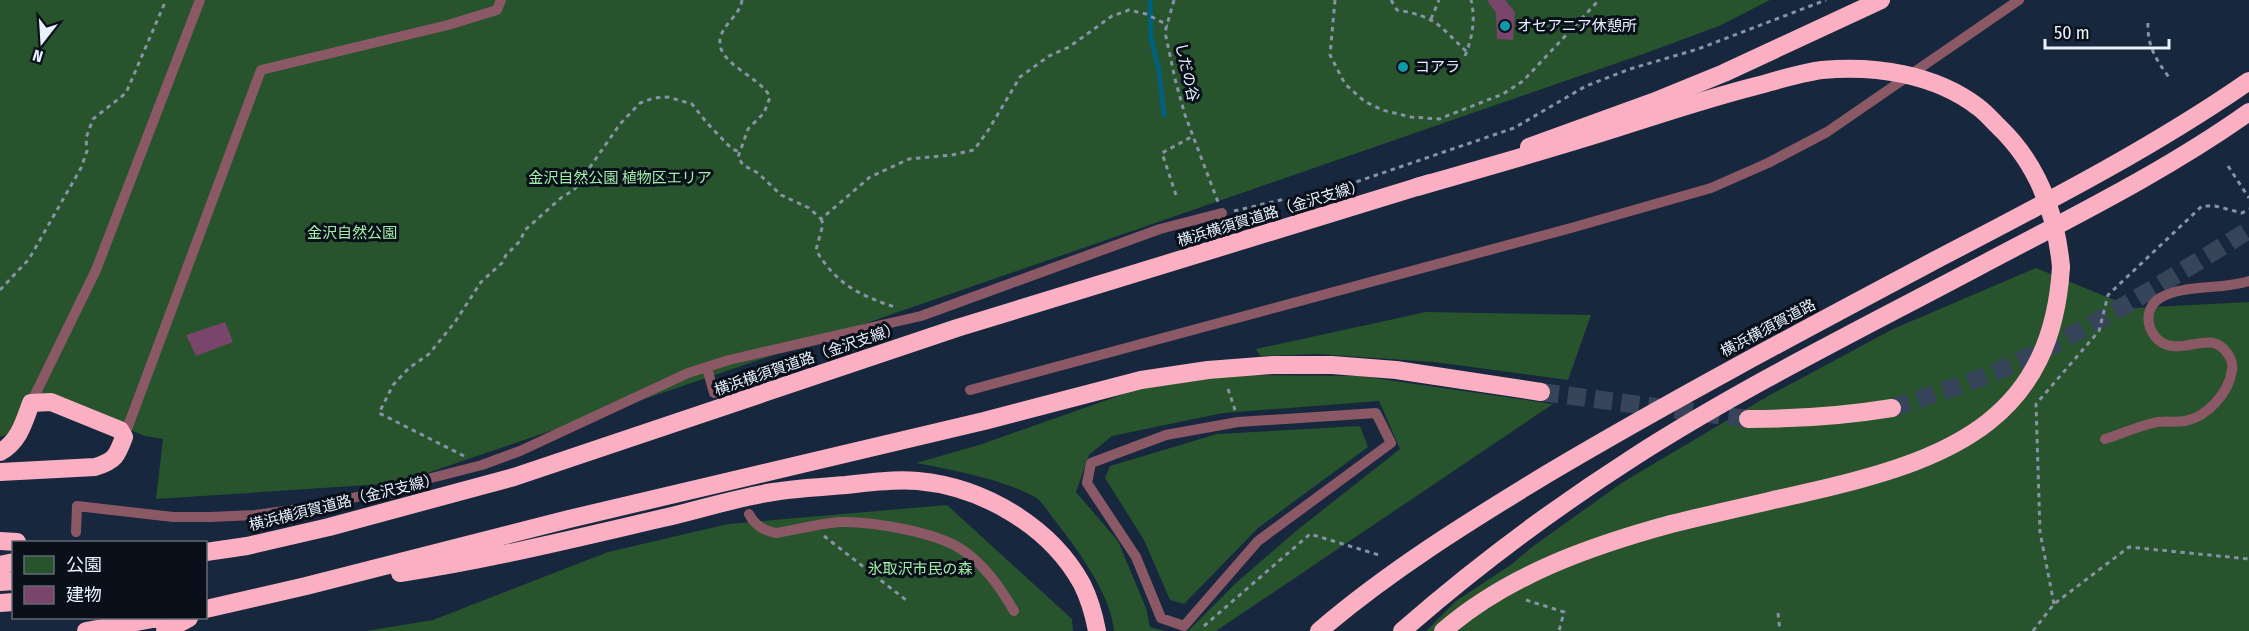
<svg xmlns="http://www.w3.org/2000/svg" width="2249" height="631" viewBox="0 0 2249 631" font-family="'Fira Sans Condensed','Noto Sans JP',sans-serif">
  <rect width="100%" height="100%" fill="#17273d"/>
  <path fill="#27532d" d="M0,0H1770L1719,26L1646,53L835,334L398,483L156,499L163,439L145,436L44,395L12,433L0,437Z
    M2036,268L2134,308L2249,302V631H1426L1456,601L1512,564L1532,547L1623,482L1768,396L1893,329Z
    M1426,312L1591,315L1568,380L1434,362L1317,354L1260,356L1256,349Z
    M1233,375L1360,376L1553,404L1216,631H1188L1237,582L1296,531L1400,449L1379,401L1223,413L1112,436L1089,455L1076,492L1118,541L1146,608L1150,627L1165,631H1114C1111,593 1076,548 1053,518C1048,512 1042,501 1035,497C1002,479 953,470 916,463L979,445L1155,383Z
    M1360,426L1368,447L1258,528L1184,604L1170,600L1144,540L1105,478L1110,466L1217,434Z
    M947,505L1072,619L1073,631H366L433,620L608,552L728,524Z"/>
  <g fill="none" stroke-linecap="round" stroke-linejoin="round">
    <path stroke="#02607f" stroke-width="5" d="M1150,0L1151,38L1159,71L1164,115"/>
  </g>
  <path fill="#79456b" d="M1487,0H1505L1515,12L1513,40L1497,39L1496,13Z
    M225,322L233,342L196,356L186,335Z"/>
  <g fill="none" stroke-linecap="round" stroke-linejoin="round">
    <path stroke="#36455a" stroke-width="18" stroke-dasharray="18 9" stroke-linecap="butt" d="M1541,392L1748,419
      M1892,408C1931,395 1971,383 2009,366C2092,328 2171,278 2249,230"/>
    <path stroke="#8793a4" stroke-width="3" stroke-dasharray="4.5 4.5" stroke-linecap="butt" d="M742,0C740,16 722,24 720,40C717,64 761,77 770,97L764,113L748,129L738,157L743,165L758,173L781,195L809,208L821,219L870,177L909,159L952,155L974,150L989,129L1020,77L1049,56L1069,47L1112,16L1129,10L1146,14L1168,25
      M1174,0L1165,32L1175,79L1185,115L1218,202
      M1335,0L1330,55L1345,84L1364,101L1382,110L1411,117L1439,119L1503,94L1523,81L1599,0
      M1391,0L1397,10C1438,17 1439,26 1467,52
      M1431,19L1439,0
      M2148,23C2147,47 2157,61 2171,80
      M1465,56C1472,38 1476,20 1471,0
      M2228,166L2249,198
      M1176,195L1162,153L1193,136
      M1234,211L1353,183L1514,128L1586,86L1630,69L1698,49L1826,0
      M821,219L823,224L816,250C835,283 860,296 895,307
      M0,290L29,259L81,168L87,151L86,138L93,119L126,93L166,0
      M1228,389L1235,410
      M464,456L379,413L393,385L409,368L429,354L455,322L481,282L502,263L506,255L520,241L525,230L562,197L574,190L620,124L640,103L654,98L668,97L692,104L707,123L732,149L740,152
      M824,536L906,600
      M1526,600L1564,612L1559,631
      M2054,604L2040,532L2036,404L2099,331L2108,295L2202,206H2215L2242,213L2249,209
      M1778,613L1780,631
      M1204,626L1310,534L1379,555
      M2033,631L2054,604L2129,547L2249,559"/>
    <path stroke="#8b5966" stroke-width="10" d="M707,368L714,393
      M970,390L1571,228L1711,188L1768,163L1827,132L2019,0
      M31,403L96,270L200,0
      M1376,413L1391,443L1258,541L1184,626L1161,618L1136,557L1087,483L1091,463L1166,435L1238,422Z
      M124,437L261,70L448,25L497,10L501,0
      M2105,439C2121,434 2136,427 2153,423C2163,420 2174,423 2185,421C2207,417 2229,393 2232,370C2233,364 2231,358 2227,353C2213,332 2191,349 2172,346C2149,343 2139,311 2160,298C2183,284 2222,290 2249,281
      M749,514C755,526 764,531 776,533C795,530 822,523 840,522C871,521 935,532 961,549C984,564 1000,587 1014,611
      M76,532L77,506L173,517H210L255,515L313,507L365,495L482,465L520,451L688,373L729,360L921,316L1160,229L1222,213"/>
    <path stroke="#fab0c2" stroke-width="18" d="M1529,147L1653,102L1724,73L1881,0
      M1748,419C1797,419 1843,416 1892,408
      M0,452C19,442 24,422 31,403L51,402L120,430L124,437C117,456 115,461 95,467L0,472
      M0,541L17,542
      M206,552L247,546L329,527L514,477L957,328L1430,183
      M0,565L14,562
      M400,573C493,559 585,536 676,515C708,507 741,497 773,492C797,488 822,487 846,485C870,482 895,479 918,481C983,487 1050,526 1082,584C1089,598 1094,615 1097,631
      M0,582L14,581
      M0,603L14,602
      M206,609L306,586L569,519L984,421L1141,380L1208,370L1273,365H1332L1396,370L1541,392
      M86,631L158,618
      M165,631L189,618
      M1319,631C1389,571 1468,522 1547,474C1672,400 1800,332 1928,264C2037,207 2148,151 2249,81
      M1402,631C1475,567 1553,509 1634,457C1743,387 1861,329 1976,268C2068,219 2163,173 2249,112
      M1443,631C1508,575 1590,546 1671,524C1723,511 1775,500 1826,488C1955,457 2052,416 2061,267"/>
    <path stroke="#fab0c2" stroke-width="18" d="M1417,187C1484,168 1551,149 1617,128C1663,113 1709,98 1756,86C1778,80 1800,73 1822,70C1875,65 1935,74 1978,107C1985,112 1991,119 1998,126C2037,163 2056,213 2061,267"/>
  </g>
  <g fill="#0f9aa8" stroke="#09101a" stroke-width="2">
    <circle cx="1505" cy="26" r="6"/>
    <circle cx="1403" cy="67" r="6"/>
  </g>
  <g text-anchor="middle" stroke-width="6" stroke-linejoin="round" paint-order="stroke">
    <g font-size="15" fill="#e9f2fe" stroke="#09101a" text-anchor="start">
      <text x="1517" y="31">オセアニア休憩所</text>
      <text x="1415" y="72">コアラ</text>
    </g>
    <g font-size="15" fill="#e9f2fe" stroke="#09101a">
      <text transform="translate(1187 72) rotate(77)" y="5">しだの谷</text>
      <text transform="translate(1271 213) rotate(-17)" y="5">横浜横須賀道路（金沢支線）</text>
      <text transform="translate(1768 328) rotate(-28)" y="5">横浜横須賀道路</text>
      <text transform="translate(807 359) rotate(-19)" y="5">横浜横須賀道路（金沢支線）</text>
      <text transform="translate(344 502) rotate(-14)" y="5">横浜横須賀道路（金沢支線）</text>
    </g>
    <g font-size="15" fill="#a2eda8" stroke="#09101a">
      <text x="620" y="183">金沢自然公園 植物区エリア</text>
      <text x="352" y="238">金沢自然公園</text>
      <text x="920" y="574">氷取沢市民の森</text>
    </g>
  </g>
  <rect x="12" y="541" width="195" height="78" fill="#09101a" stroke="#636a75" stroke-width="1.5"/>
  <rect x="24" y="556" width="30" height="18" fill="#27532d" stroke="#636a75" stroke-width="1.5"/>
  <text x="66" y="571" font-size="18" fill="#e9f2fe">公園</text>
  <rect x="24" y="586" width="30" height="18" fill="#79456b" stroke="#636a75" stroke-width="1.5"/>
  <text x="66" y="601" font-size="18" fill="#e9f2fe">建物</text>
  <g transform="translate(42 42) rotate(197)" stroke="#09101a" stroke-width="4.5" paint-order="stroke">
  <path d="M0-4.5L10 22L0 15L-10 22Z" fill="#e9f2fe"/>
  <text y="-9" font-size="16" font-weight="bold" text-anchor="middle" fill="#e9f2fe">N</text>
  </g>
  <path d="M2045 39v9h124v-9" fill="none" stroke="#e9f2fe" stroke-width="3"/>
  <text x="2054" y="39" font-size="18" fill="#e9f2fe" stroke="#09101a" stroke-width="4.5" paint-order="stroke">50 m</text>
</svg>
